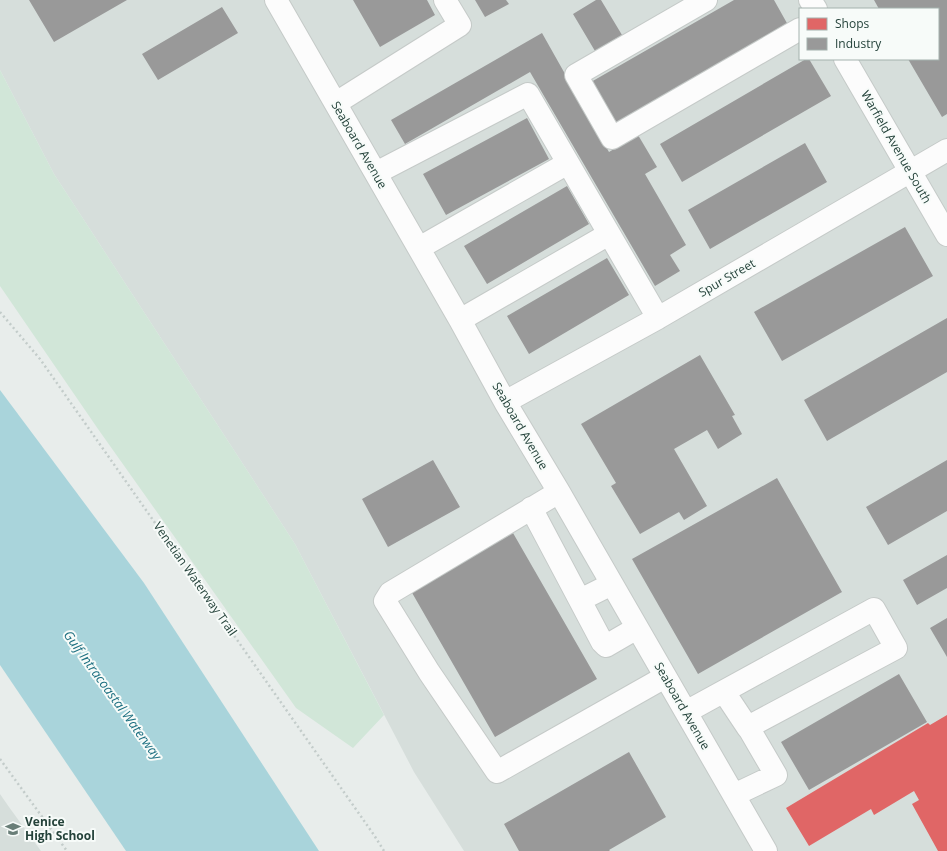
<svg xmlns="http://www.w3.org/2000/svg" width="947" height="851" viewBox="0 0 947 851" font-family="'Open Sans',sans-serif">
  <rect width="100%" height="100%" fill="#e8edeb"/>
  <path fill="#d6dedb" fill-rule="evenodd" d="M0,0H947V851H464L414,772L295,544L54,174L0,70ZM800,9H938V59H800Z
    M0,794L9,807L41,851H0Z"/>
  <path fill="#d1e6d8" d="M0,70L54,174L295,544L384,715L353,748L296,708L98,429L0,286Z"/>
  <path fill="#a9d4db" d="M0,390L144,583L319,851H126L0,665Z"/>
  <path fill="#e06666" d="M947,715V851H938L912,804L919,800L914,791L874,815L871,809L809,846L786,808L928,723L930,725Z"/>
  <path fill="#999" d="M29,0H127L54,42Z
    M353,0H427L435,15L380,47Z
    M475,0H506L509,4L485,17Z
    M596,0H601L622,35L595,51L573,14Z
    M734,0H774L788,25L615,124L591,82Z
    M874,0H947V114L942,117L908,59H938V9H879Z
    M222,7L238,33L158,80L142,54Z
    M542,33L609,152L638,135L657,167L645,174L686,245L670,255L680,271L655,286L530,72L405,144L391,120Z
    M806,59H809L831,96L682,182L660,144Z
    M527,118L549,159L446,215L423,174Z
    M805,143L827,182L710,249L688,210Z
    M567,186L589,224L487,284L464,246Z
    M905,227L933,276L782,361L754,312Z
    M607,258L629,295L529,354L507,316Z
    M947,318V372L827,441L804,400Z
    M700,355L735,415L732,416L742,434L718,449L707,430L674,449L707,506L684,520L679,512L640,534L611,486L616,483L581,424Z
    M433,460L460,507L388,547L362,499Z
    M947,460V511L888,545L866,507Z
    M777,478L842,592L698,674L632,559Z
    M513,533L597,679L495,737L411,591Z
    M947,555V588L917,605L903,580Z
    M947,618V657L930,628Z
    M899,674L927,722L809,790L781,742Z
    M629,752L666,817L609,850L610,851H519L504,824Z"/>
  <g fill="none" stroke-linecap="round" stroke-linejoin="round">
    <g stroke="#c5cac8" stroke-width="24">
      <path id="minor" d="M276,0L460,320L505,402L559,492L766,851
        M706,0L576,75L612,138L800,29
        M810,0L816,9
        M845,59L947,235
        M336,103L460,25L445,0
        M376,173L528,94L658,318
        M419,248L568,163
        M460,320L609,234
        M505,402L658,318L947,150
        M559,492L390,593L385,601L429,672L497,772L665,677
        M531,508L602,642L606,646L637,628
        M580,600L612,584
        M724,692L748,728
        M686,712L874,609L896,648L748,727L776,775L734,795"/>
    </g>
    <path stroke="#c3ccca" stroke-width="2.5" stroke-dasharray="2 3" stroke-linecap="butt" d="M0,312L40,359L374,835L384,851
      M0,759L67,851"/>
    <use href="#minor" stroke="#fcfcfc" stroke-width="22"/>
  </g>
  <defs>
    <g id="school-bare" transform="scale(1.2)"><path d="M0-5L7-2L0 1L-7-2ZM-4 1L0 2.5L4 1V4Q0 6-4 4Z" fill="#697e78" stroke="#f7fbf9" stroke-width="2.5" paint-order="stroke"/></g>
  </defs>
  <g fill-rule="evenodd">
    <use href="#school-bare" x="13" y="829"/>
  </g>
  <g text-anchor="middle" stroke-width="4" stroke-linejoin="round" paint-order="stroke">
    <g font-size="12" fill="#24423a" stroke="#f7fbf9">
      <text transform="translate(359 145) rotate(60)" y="4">Seaboard Avenue</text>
      <text transform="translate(896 147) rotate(60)" y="4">Warfield Avenue South</text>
      <text transform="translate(727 278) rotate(-30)" y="4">Spur Street</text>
      <text transform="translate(520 426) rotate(60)" y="4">Seaboard Avenue</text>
      <text transform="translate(195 579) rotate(55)" y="4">Venetian Waterway Trail</text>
      <text transform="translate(682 706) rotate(60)" y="4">Seaboard Avenue</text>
    </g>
    <g font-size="12" font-weight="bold" fill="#24423a" stroke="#f7fbf9" text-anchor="start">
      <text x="25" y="826">Venice<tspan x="25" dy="14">High School</tspan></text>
    </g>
    <g font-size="13" font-style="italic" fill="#1c6f80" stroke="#f7fbf9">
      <text transform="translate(113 695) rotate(54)" y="5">Gulf Intracoastal Waterway</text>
    </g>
  </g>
  <rect x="799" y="8" width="140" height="52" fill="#f7fbf9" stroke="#a3b1ad"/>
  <rect x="807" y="18" width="20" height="12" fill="#e06666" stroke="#a3b1ad"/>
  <text x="835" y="28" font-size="12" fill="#24423a">Shops</text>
  <rect x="807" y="38" width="20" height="12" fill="#999999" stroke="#a3b1ad"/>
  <text x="835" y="48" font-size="12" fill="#24423a">Industry</text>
</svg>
